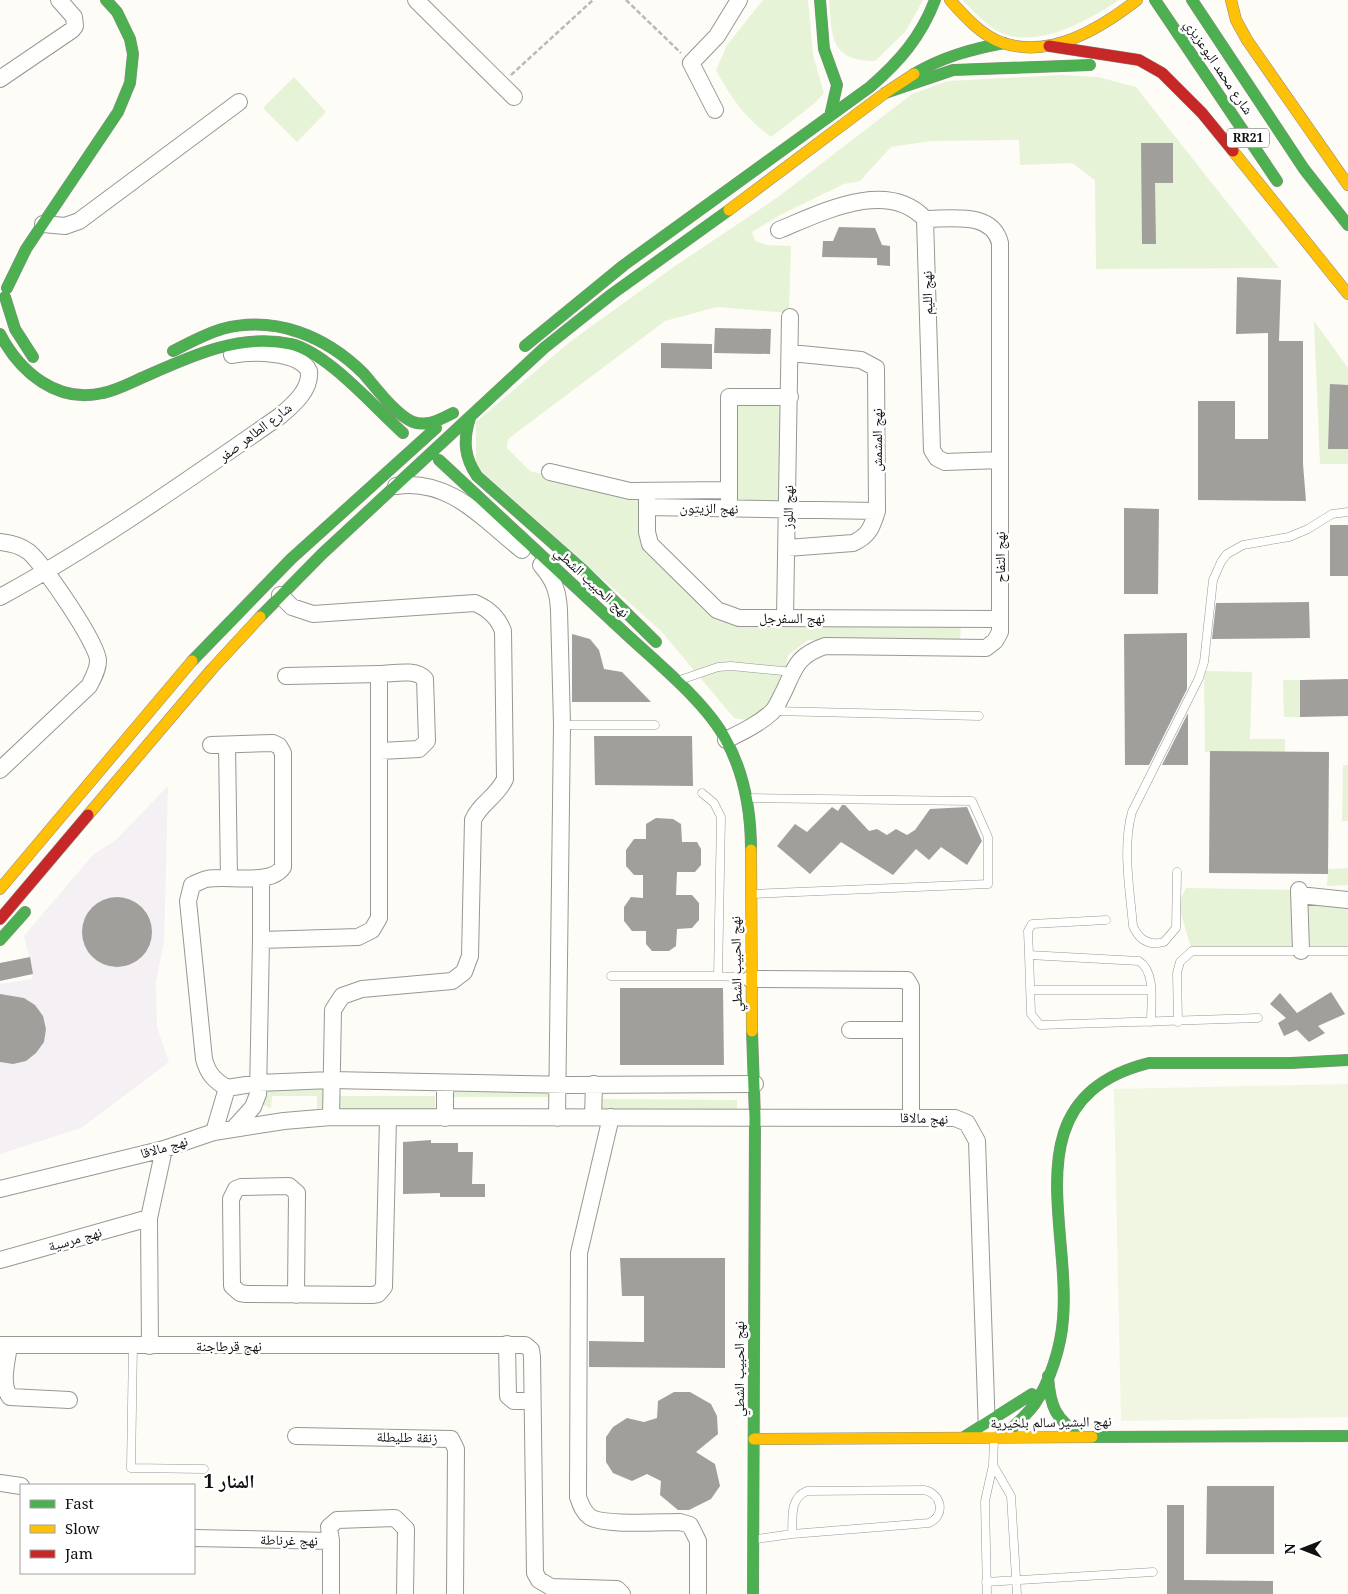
<svg xmlns="http://www.w3.org/2000/svg" width="1348" height="1594" viewBox="0 0 1348 1594" font-family="'Noto Serif','Noto Naskh Arabic',serif">
  <rect width="100%" height="100%" fill="#fdfcf7"/>
  <path fill="#f5f0f3" d="M168,786L164,942L156,982L157,1027L169,1062L81,1128L0,1154V984L32,979L33,974L24,936L93,855L117,839Z"/>
  <path fill="#e7f3d7" d="M763,0H808L813,55L824,93L815,103L771,137C746,119 731,98 716,70L727,45Z
    M829,0H923L906,31L875,61C830,61 832,36 829,0Z
    M962,0H1119C1088,21 1031,53 994,29C982,21 972,9 962,0Z
    M1061,75L1098,77L1136,87L1279,268L1096,269L1095,180L1072,163L1020,165L1019,140L931,141L891,147L860,181L844,184L780,215L752,232L755,241L767,245L791,246L789,313L717,307L665,321L508,439L507,448L530,471L643,499L644,544L724,621L961,623L960,643L808,640L788,655C785,676 776,716 750,720C745,720 739,719 734,718L661,631L476,466V422L571,341L675,266L778,197L912,94L948,81Z
    M294,77L326,112L297,142L263,108Z
    M1314,321L1348,368V464H1320Z
    M737,405H782L781,503L736,502Z
    M1204,671L1252,672L1250,739H1285V752H1205Z
    M1283,680H1300V717H1284Z
    M1343,765H1348V821H1342Z
    M1348,868V885L1327,886L1328,869Z
    M1186,888L1348,891V949L1192,951L1178,904Z
    M268,1088L325,1089V1109H317V1096H272L271,1108L261,1104L260,1090Z
    M452,1089L552,1090V1097H452Z
    M336,1096H435V1109H336Z
    M599,1099L737,1100V1113L599,1111Z"/>
  <path fill="#f0f6e1" d="M1348,1084V1417L1121,1421L1114,1089Z"/>
  <path fill="#a19f9c" d="M1141,143H1173V183H1155L1156,244H1142Z
    M839,227L875,228L882,245L890,246V266L877,265V258L822,257L823,241H833Z
    M1237,277L1281,280L1279,341H1303V464L1306,501L1198,500V401H1235V439H1268V333L1236,334Z
    M715,328L771,329L770,354L714,353Z
    M661,343L712,344V369L661,368Z
    M1330,384L1348,385V449H1328Z
    M1124,508L1159,509L1158,594H1124Z
    M1330,525H1348V576H1330Z
    M1309,602L1310,638L1212,639L1216,603Z
    M1187,633V689L1149,765H1125L1124,634Z
    M572,634L590,639L599,650L604,669L622,672L651,702H572Z
    M1348,679V716L1300,717V680Z
    M1188,713V765H1162Z
    M594,736H692L693,786L595,785Z
    M1210,751L1329,752L1328,874L1209,873Z
    M842,805H845L869,831L877,829L887,835L896,829L907,835L915,830L930,809L967,807L982,841L967,865L941,847L929,860L916,849L893,875L841,842L810,874L777,846L795,824L807,832L832,807L838,811Z
    M656,818L673,819L681,824L682,842H697L701,849V865L695,872H677L676,895H692L699,903V920L692,928L677,929L676,946L669,951H652L646,944V931H632L624,921V907L631,897L643,898V875H634L626,866V850L634,839H646V824Z
    M82 932a35 35 0 1 1 70 0a35 35 0 1 1-70 0Z
    M30,957L33,974L0,981V963Z
    M620,988H723L724,1065H620Z
    M1331,992L1345,1014L1318,1026L1325,1033L1309,1042L1297,1030L1284,1036L1278,1023L1286,1018L1270,1004L1280,993L1297,1013Z
    M0,994L24,998L35,1005L43,1016L46,1029L44,1042L36,1053L26,1061L13,1064L0,1062Z
    M431,1140V1143H458V1152H473L472,1184H485V1197H440V1193L403,1194V1142Z
    M620,1258H725V1368L589,1367V1341L644,1342V1296H622Z
    M674,1392H690L711,1404L717,1416L718,1434L696,1452L715,1464L720,1486L711,1499L689,1510H678L660,1495L661,1481L647,1474L632,1481L613,1473L606,1462V1437L613,1427L627,1418L644,1422L657,1418L658,1401Z
    M1207,1486H1274V1554H1206Z
    M1167,1505H1184V1580L1273,1581V1594H1167Z"/>
  <g fill="none" stroke-linecap="round" stroke-linejoin="round">
    <g stroke="#979795" stroke-width="9">
      <path id="lane" d="M680,680L718,667L731,666L793,672
        M774,711L979,716
        M562,725H655
        M702,793L714,803L721,817L718,976
        M749,798L972,801L988,837V884L753,894
        M1177,872L1176,928L1164,942C1149,946 1139,940 1133,926C1130,890 1122,848 1132,812L1199,678L1204,662L1213,580L1221,562L1227,554L1243,545L1289,537L1308,529L1332,514L1348,512
        M1106,920L1032,924L1028,931L1029,955L1139,961C1156,972 1151,1003 1151,1022
        M1029,955L1031,1014L1040,1025L1258,1018
        M611,976H718L748,978
        M1031,990H1150
        M1178,1022L1177,973L1180,962L1192,951H1348
        M133,1345L131,1468L204,1469
        M993,1465L1011,1496L1017,1594
        M924,1490C942,1494 946,1515 929,1523L792,1534C793,1519 789,1498 807,1491Z
        M757,1539L792,1534
        M986,1582L1153,1572
        M987,1594L985,1501L993,1465L994,1440"/>
    </g>
    <g stroke="#979795" stroke-width="18">
      <path id="street" d="M416,0L514,97
        M0,79L72,30L75,26L74,17L59,0
        M715,110L691,63L717,36L739,0
        M43,224L65,226L79,221L239,102
        M779,230C821,213 887,178 925,219L932,450L937,458L945,462L1000,460
        M550,472L630,491L729,490
        M396,486C450,478 483,519 522,550
        M647,491V532L650,544L717,610L739,618L1000,619
        M729,499V397H790
        M647,507L877,511
        M0,542C10,543 20,545 29,552C43,564 99,645 98,661C98,670 93,678 89,686L0,770
        M787,548L853,543C869,536 872,527 877,511L876,368L861,360L791,353
        M541,565C554,580 558,591 559,610L562,725L557,1118
        M280,595L292,607L313,614L475,603C489,609 498,617 503,631L505,779C497,797 480,803 473,820L470,956L464,972L452,981L362,989L342,996L333,1010L331,1117
        M0,597C98,544 189,479 280,416C293,405 311,390 309,371C299,351 252,351 232,355
        M785,617L790,317
        M379,674C393,674 415,668 425,679L427,741L419,749L380,751
        M726,740C742,732 759,724 772,712C776,708 778,703 780,699C795,671 793,657 825,646L986,648L995,641L1000,632V243C992,211 951,219 925,219
        M211,745L273,743L279,746L283,753V867C271,886 228,875 207,879C202,880 197,883 192,885L188,901L204,1059C208,1074 214,1080 227,1088
        M227,745L229,878
        M261,878V940
        M1299,890L1301,951
        M1299,895L1348,900
        M750,979L907,980L911,987V1117
        M850,1030H911
        M445,1083V1118
        M227,1088L258,1083L331,1080L572,1085L755,1084
        M593,1117L594,1084
        M611,1117L579,1253L578,1497C581,1505 583,1512 590,1517C604,1526 661,1522 680,1522L690,1525L698,1541V1594
        M234,1128L253,1107L258,1094L261,940L358,937L372,930L379,918V674L286,676
        M214,1132L227,1088
        M0,1189L164,1149L214,1132L284,1121L331,1117L955,1118L967,1123L977,1141L987,1431
        M0,1260L149,1218
        M296,1295L297,1193L289,1186L241,1187L236,1189L231,1199L232,1286L240,1293L246,1294L372,1295L378,1294L384,1287L388,1118
        M507,1344L508,1396L514,1401H532
        M0,1345H525L531,1350L532,1357L535,1573L539,1580L551,1587L617,1589L622,1594
        M9,1345C7,1362 0,1384 10,1397L69,1400
        M150,1346L149,1218L164,1149
        M296,1436L451,1439L456,1449L455,1594
        M0,1483L21,1486
        M194,1538L331,1541V1594
        M331,1541L329,1527L337,1520L395,1518L406,1529L405,1594"/>
    </g>
    <g stroke="#8e8d8b" stroke-width="12">
      <path id="fast" d="M820,0L824,49L837,85L830,116
        M1155,0L1277,181
        M1192,0L1304,169L1348,225
        M914,74C942,57 972,49 1004,43
        M885,93L953,70L1090,65
        M7,288L26,249L118,112L130,83L133,54L130,39L117,12L106,0
        M5,297L15,329L33,357
        M0,334C20,372 57,404 103,393C118,390 132,382 146,376C191,356 240,333 291,344C327,352 375,408 403,433
        M525,346L624,265L870,87C899,62 921,37 935,0
        M173,351C189,343 205,334 222,329C275,315 326,336 364,374C376,388 396,415 413,422C428,427 441,419 453,413
        M470,418C463,440 464,457 477,476L583,570L656,642
        M439,460C501,518 563,575 625,633C657,663 706,702 726,740C744,773 751,813 751,850
        M260,617L322,554L544,348L612,294L729,210
        M192,661L291,559L436,428
        M0,940L25,912
        M752,1031L755,1118L753,1594
        M1048,1376C1050,1406 1055,1419 1081,1436
        M964,1437L1032,1394
        M1002,1437C1013,1427 1025,1417 1034,1405C1050,1382 1061,1347 1063,1319C1071,1223 1012,1097 1149,1063H1291L1348,1060
        M1092,1437L1348,1436"/>
    </g>
    <g stroke="#8e8d8b" stroke-width="12">
      <path id="slow" d="M950,0C965,17 982,36 1003,43C1051,59 1101,28 1137,0
        M1231,0L1236,20L1247,40L1348,185
        M1233,151L1348,294
        M729,210L885,93L914,74
        M88,815L212,669L260,617
        M751,850L752,1031
        M0,889L192,661
        M754,1439L1092,1437"/>
    </g>
    <g stroke="#8e8d8b" stroke-width="12">
      <path id="jam" d="M1049,46L1139,60L1162,73L1202,113L1233,151
        M0,919L88,815"/>
    </g>
    <path stroke="#b9b9b8" stroke-width="2.5" stroke-dasharray="5 2.5" stroke-linecap="butt" d="M626,0L681,53
      M511,75L593,0"/>
    <use href="#lane" stroke="#fffffe" stroke-width="8"/>
    <use href="#street" stroke="#fffffe" stroke-width="16"/>
    <use href="#fast" stroke="#4caf50" stroke-width="11"/>
    <use href="#slow" stroke="#ffc107" stroke-width="11"/>
    <use href="#jam" stroke="#c62828" stroke-width="11"/>
  </g>
  <g text-anchor="middle" stroke-width="5" stroke-linejoin="round" paint-order="stroke">
    <rect fill="#fff" stroke="#585858" stroke-width="1" x="1227" y="128.5" width="42" height="19" rx="4"/>
    <g font-size="12" font-weight="bold" fill="#111">
      <text x="1248" y="142">RR21</text>
    </g>
    <g font-size="14" fill="#111" stroke="#fff">
      <text transform="translate(1219 67) rotate(56)" y="5">شارع محمد البوعزيزي</text>
      <text transform="translate(927 293) rotate(-91)" y="5">نهج الليم</text>
      <text transform="translate(255 432) rotate(-37)" y="5">شارع الطاهر صفر</text>
      <text transform="translate(877 440) rotate(-90)" y="5">نهج المشمش</text>
      <text transform="translate(788 507) rotate(-89)" y="5">نهج اللوز</text>
      <text transform="translate(709 508) rotate(1)" y="5">نهج الزيتون</text>
      <text transform="translate(1000 557) rotate(-90)" y="5">نهج التفاح</text>
      <text transform="translate(592 582) rotate(43)" y="5">نهج الحبيب الشطي</text>
      <text x="792" y="623">نهج السفرجل</text>
      <text transform="translate(736 964) rotate(-91)" y="5">نهج الحبيب الشطي</text>
      <text transform="translate(924 1118) rotate(2)" y="5">نهج مالاقا</text>
      <text transform="translate(164 1147) rotate(-16)" y="5">نهج مالاقا</text>
      <text transform="translate(75 1239) rotate(-16)" y="5">نهج مرسية</text>
      <text x="229" y="1351">نهج قرطاجنة</text>
      <text transform="translate(739 1369) rotate(-90)" y="5">نهج الحبيب الشطي</text>
      <text transform="translate(1051 1422) rotate(-1)" y="5">نهج البشير سالم بلخيرية</text>
      <text transform="translate(407 1437) rotate(1)" y="5">زنقة طليطلة</text>
      <text transform="translate(289 1540) rotate(1)" y="5">نهج غرناطة</text>
    </g>
    <g font-size="19" font-weight="bold" fill="#111" stroke="#fff">
      <text x="229" y="1488">المنار 1</text>
    </g>
  </g>
  <rect x="20" y="1484" width="175" height="90" fill="#ffffff" stroke="#a0a0a0"/>
  <rect x="30" y="1500" width="25" height="8" fill="#4caf50" stroke="#a0a0a0"/>
  <text x="65" y="1509" font-size="15" fill="#111111">Fast</text>
  <rect x="30" y="1525" width="25" height="8" fill="#ffc107" stroke="#a0a0a0"/>
  <text x="65" y="1534" font-size="15" fill="#111111">Slow</text>
  <rect x="30" y="1550" width="25" height="8" fill="#c62828" stroke="#a0a0a0"/>
  <text x="65" y="1559" font-size="15" fill="#111111">Jam</text>
  <g transform="translate(1303 1549) rotate(270)" stroke="#ffffff" stroke-width="4" paint-order="stroke">
  <path d="M0-4L9 19L0 12L-9 19Z" fill="#111111"/>
  <text y="-8" font-size="14" font-weight="bold" text-anchor="middle" fill="#111111">N</text>
  </g>
</svg>
